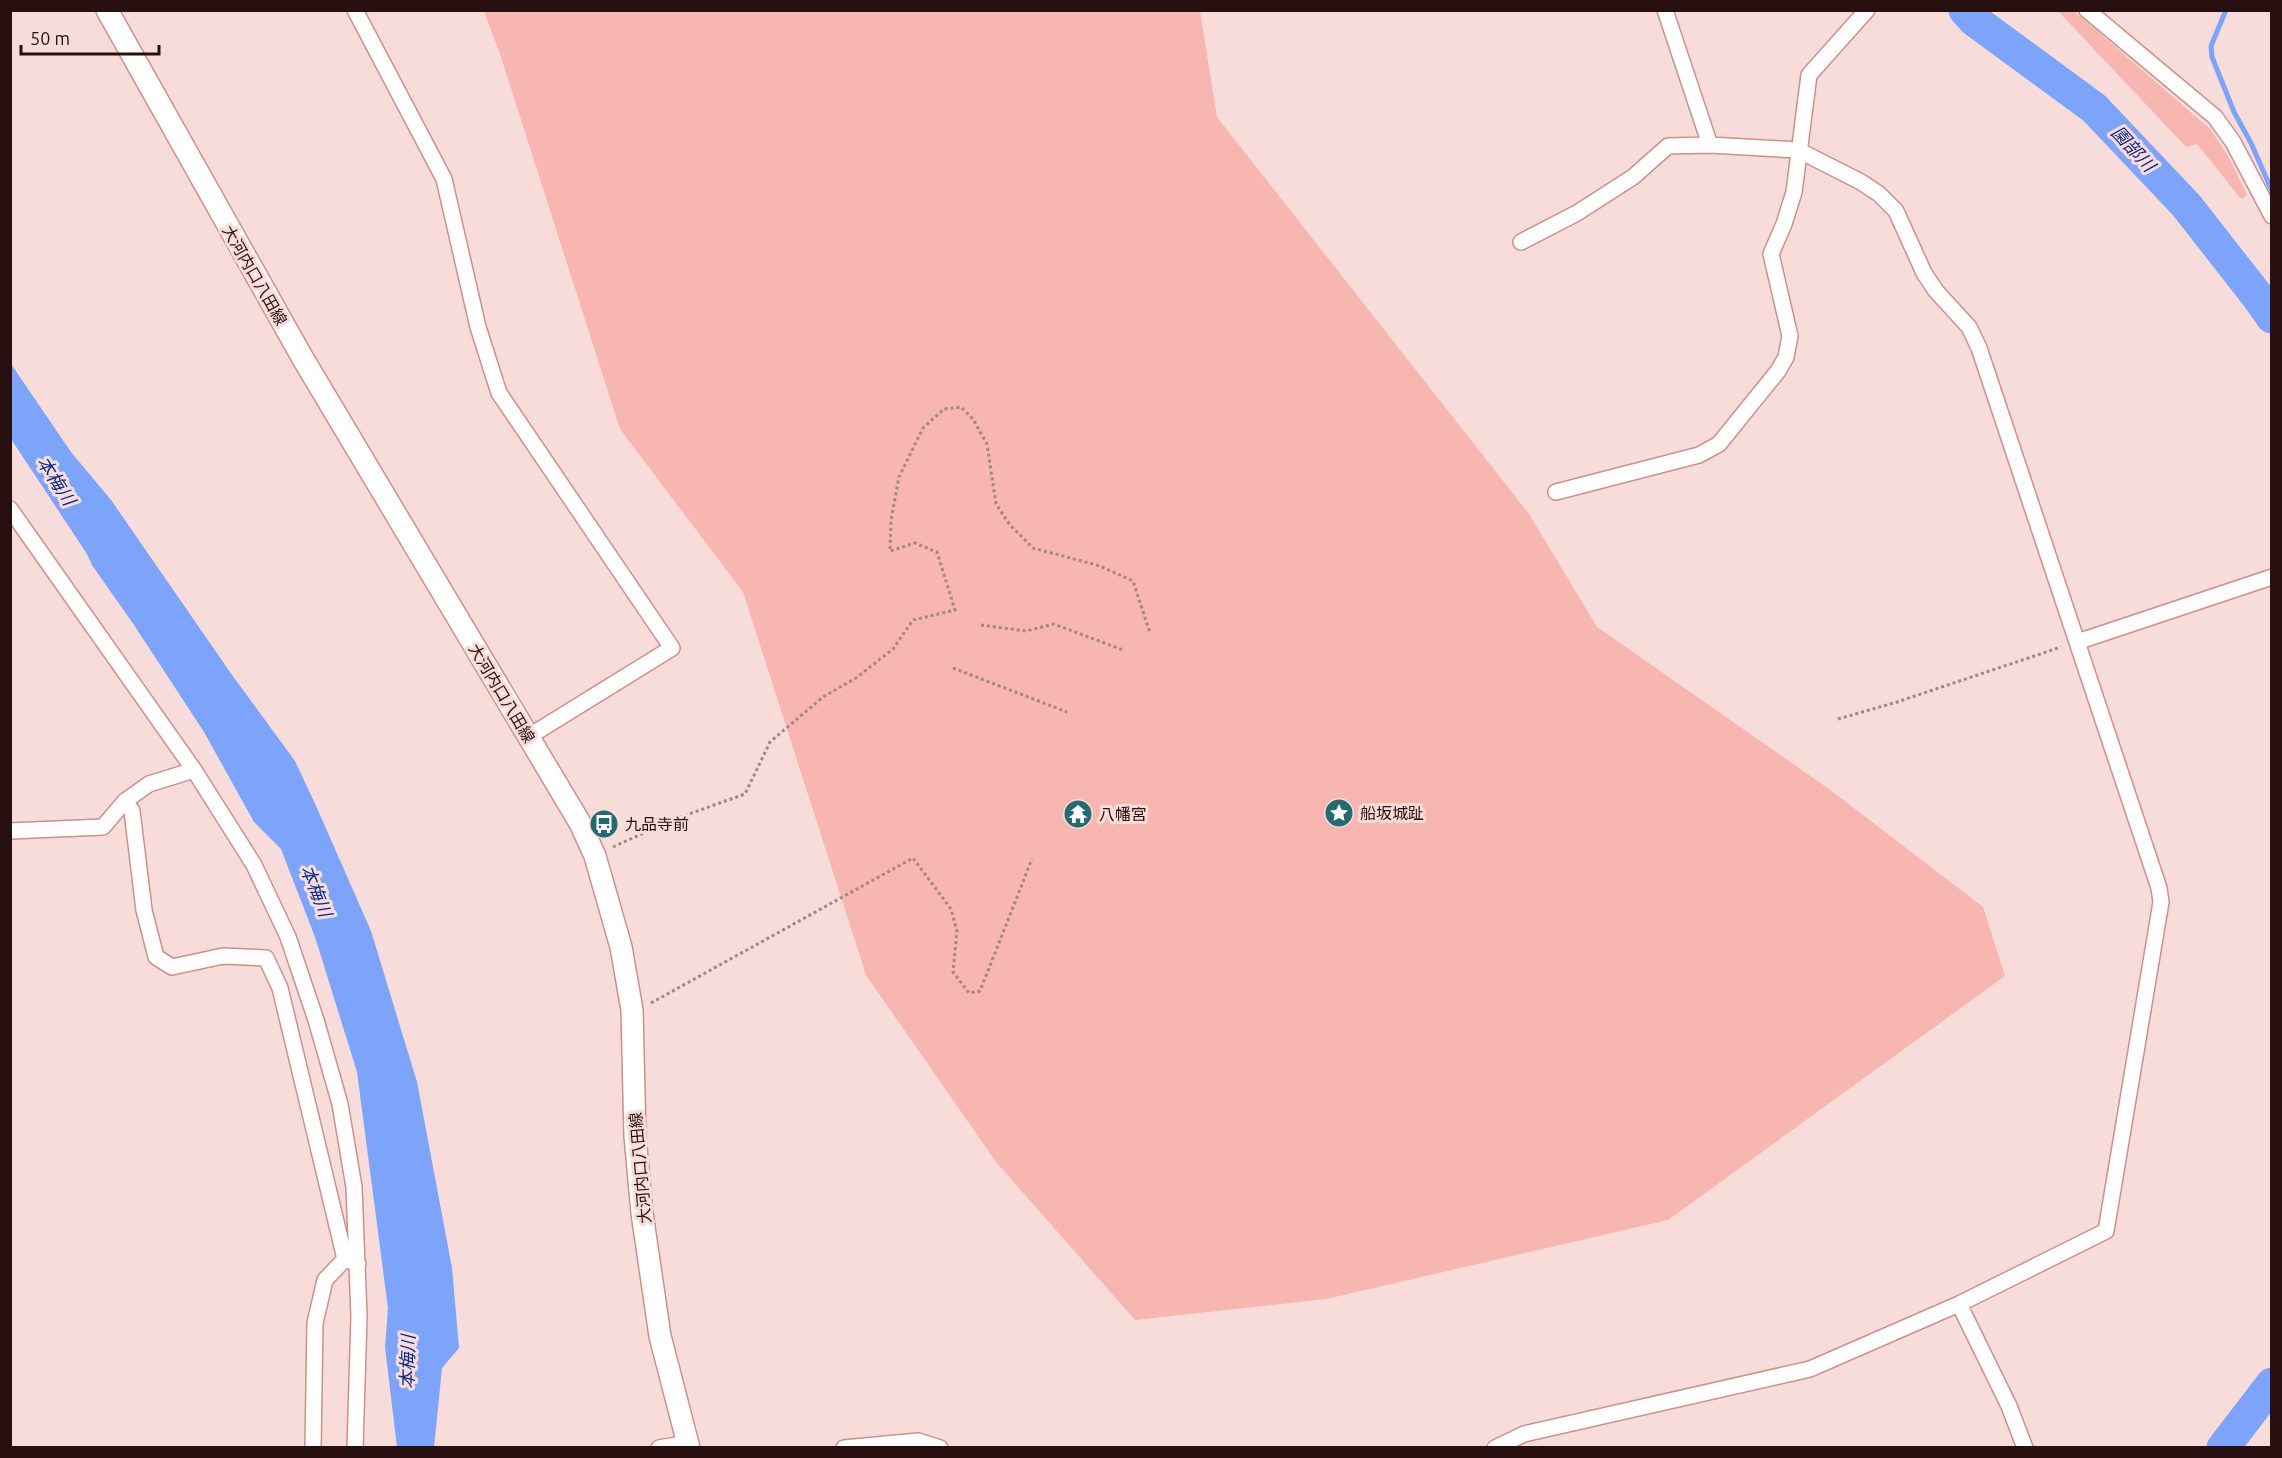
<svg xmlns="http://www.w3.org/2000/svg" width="2282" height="1458" viewBox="0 0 2282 1458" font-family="Ubuntu,'Noto Sans JP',sans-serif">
  <rect width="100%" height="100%" fill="#f7dcd9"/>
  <path fill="#f7b6b0" d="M484,11H1200L1217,117L1529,514L1597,627L1829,789L1983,907L2005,976L1668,1220L1326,1299L1135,1320L996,1162L866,975L743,592L620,429L500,54Z
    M2058,11H2074L2210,129L2227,154L2247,195L2241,199L2197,144L2186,147Z"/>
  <path fill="#7ca4fa" d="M11,364L71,452L111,500L232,675L295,761L317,808L371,931L417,1082L452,1268L459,1348L442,1368L434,1447H397L385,1347L388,1308L357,1072L315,937L281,849L254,822L204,732L134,625L92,565L87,554L11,439Z"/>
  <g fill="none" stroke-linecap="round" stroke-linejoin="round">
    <path stroke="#7ca4fa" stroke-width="5" d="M2226,10L2211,46L2212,57L2234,112L2251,143L2272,191"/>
    <path stroke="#7ca4fa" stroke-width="33" d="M1965,10L1974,20L2094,108L2186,205L2258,297L2272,317
      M2223,1448L2272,1384"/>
    <g stroke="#ce908b" stroke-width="18">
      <path id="minor" d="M355,10L444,179L478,327L499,393L672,648L528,737
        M1665,10L1710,145
        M2087,10L2215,117L2233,142L2272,216
        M1556,492L1699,455L1719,444L1778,371L1786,357L1790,336L1771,254L1784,224L1794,192L1809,75L1867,10
        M10,509L194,770L254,865L288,937L316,1020L340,1104L354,1187L359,1316L355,1448
        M2077,642L2272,577
        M125,801L132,811L144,910L156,957L172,967L223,956L266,958L280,988L345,1259L358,1264
        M10,831L103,827L125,801L149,784L194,770
        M1959,1304L2009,1406L2025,1448
        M313,1448L315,1323L325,1280L345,1259
        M659,1448L688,1443
        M844,1448L918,1441L940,1448
        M1495,1448L1524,1434L1810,1369L1959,1304L2106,1231L2161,902L2159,888L1979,348L1969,327L1936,291L1924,273L1896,211L1879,194L1861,182L1798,150L1710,145L1668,146L1633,177L1577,213L1521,242"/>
    </g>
    <g stroke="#ce908b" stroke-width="24">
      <path id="secondary" d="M107,10L302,357L580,823L595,856L621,947L632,1010L635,1136L642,1213L660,1336L689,1448"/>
    </g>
    <path stroke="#a18886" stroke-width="3" stroke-dasharray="3 3" stroke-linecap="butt" d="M981,625L1026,631L1054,624L1123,650
      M953,668L1067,712
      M1838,719L1897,702L2061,647
      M613,847L672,820L745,794L770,742L823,697L856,678L893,649L913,620L955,610L937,552L915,543L890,551L891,520L899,477L923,428L944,409L961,407L973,419L987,444L996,504L1010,525L1033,548L1100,566L1133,581L1150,633
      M651,1003L913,858L951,909L957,931L953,972L969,993L980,991L1032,859"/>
    <use href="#minor" stroke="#fff" stroke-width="15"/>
    <use href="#secondary" stroke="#fff" stroke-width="21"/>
  </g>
  <defs>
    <g id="sight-disc" transform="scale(1.5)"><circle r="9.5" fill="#216c73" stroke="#f7dcd9"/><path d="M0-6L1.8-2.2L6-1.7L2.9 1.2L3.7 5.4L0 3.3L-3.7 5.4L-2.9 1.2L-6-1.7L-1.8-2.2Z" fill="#fff"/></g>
    <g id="temple-disc" transform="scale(1.5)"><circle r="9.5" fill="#216c73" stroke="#f7dcd9"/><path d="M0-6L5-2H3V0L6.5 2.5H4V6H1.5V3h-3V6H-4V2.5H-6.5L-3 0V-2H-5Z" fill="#fff"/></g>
    <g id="bus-disc" transform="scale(1.5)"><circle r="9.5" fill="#216c73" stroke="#f7dcd9"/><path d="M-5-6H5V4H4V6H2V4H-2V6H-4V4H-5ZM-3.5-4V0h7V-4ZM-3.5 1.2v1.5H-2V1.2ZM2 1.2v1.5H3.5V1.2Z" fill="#fff"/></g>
  </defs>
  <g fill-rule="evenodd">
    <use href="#sight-disc" x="1339" y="813"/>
    <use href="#temple-disc" x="1078" y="814"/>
    <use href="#bus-disc" x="604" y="824"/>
  </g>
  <g text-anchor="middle" stroke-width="6" stroke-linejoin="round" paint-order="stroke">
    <g font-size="16" fill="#27100f" stroke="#f7dcd9">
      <text transform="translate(255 275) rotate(60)" y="6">大河内口八田線</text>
      <text transform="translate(502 693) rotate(59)" y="6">大河内口八田線</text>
      <text transform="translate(640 1168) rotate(-95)" y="6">大河内口八田線</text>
    </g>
    <g font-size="16" fill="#27100f" stroke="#f7dcd9" text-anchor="start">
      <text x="1360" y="819">船坂城趾</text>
      <text x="1099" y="820">八幡宮</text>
      <text x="625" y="830">九品寺前</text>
    </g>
    <g font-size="18" font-style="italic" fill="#09298a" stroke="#f7dcd9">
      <text transform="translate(2133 149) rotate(47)" y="6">園部川</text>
      <text transform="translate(56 481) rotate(57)" y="6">本梅川</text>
      <text transform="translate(316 891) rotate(68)" y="6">本梅川</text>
      <text transform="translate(408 1362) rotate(-89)" y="6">本梅川</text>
    </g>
  </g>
  <rect width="2282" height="1458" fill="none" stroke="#27100f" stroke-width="24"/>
  <path d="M21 45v9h138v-9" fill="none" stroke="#27100f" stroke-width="3"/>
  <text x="30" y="45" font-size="18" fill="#27100f" stroke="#f7dcd9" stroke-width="4.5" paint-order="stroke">50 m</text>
</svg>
